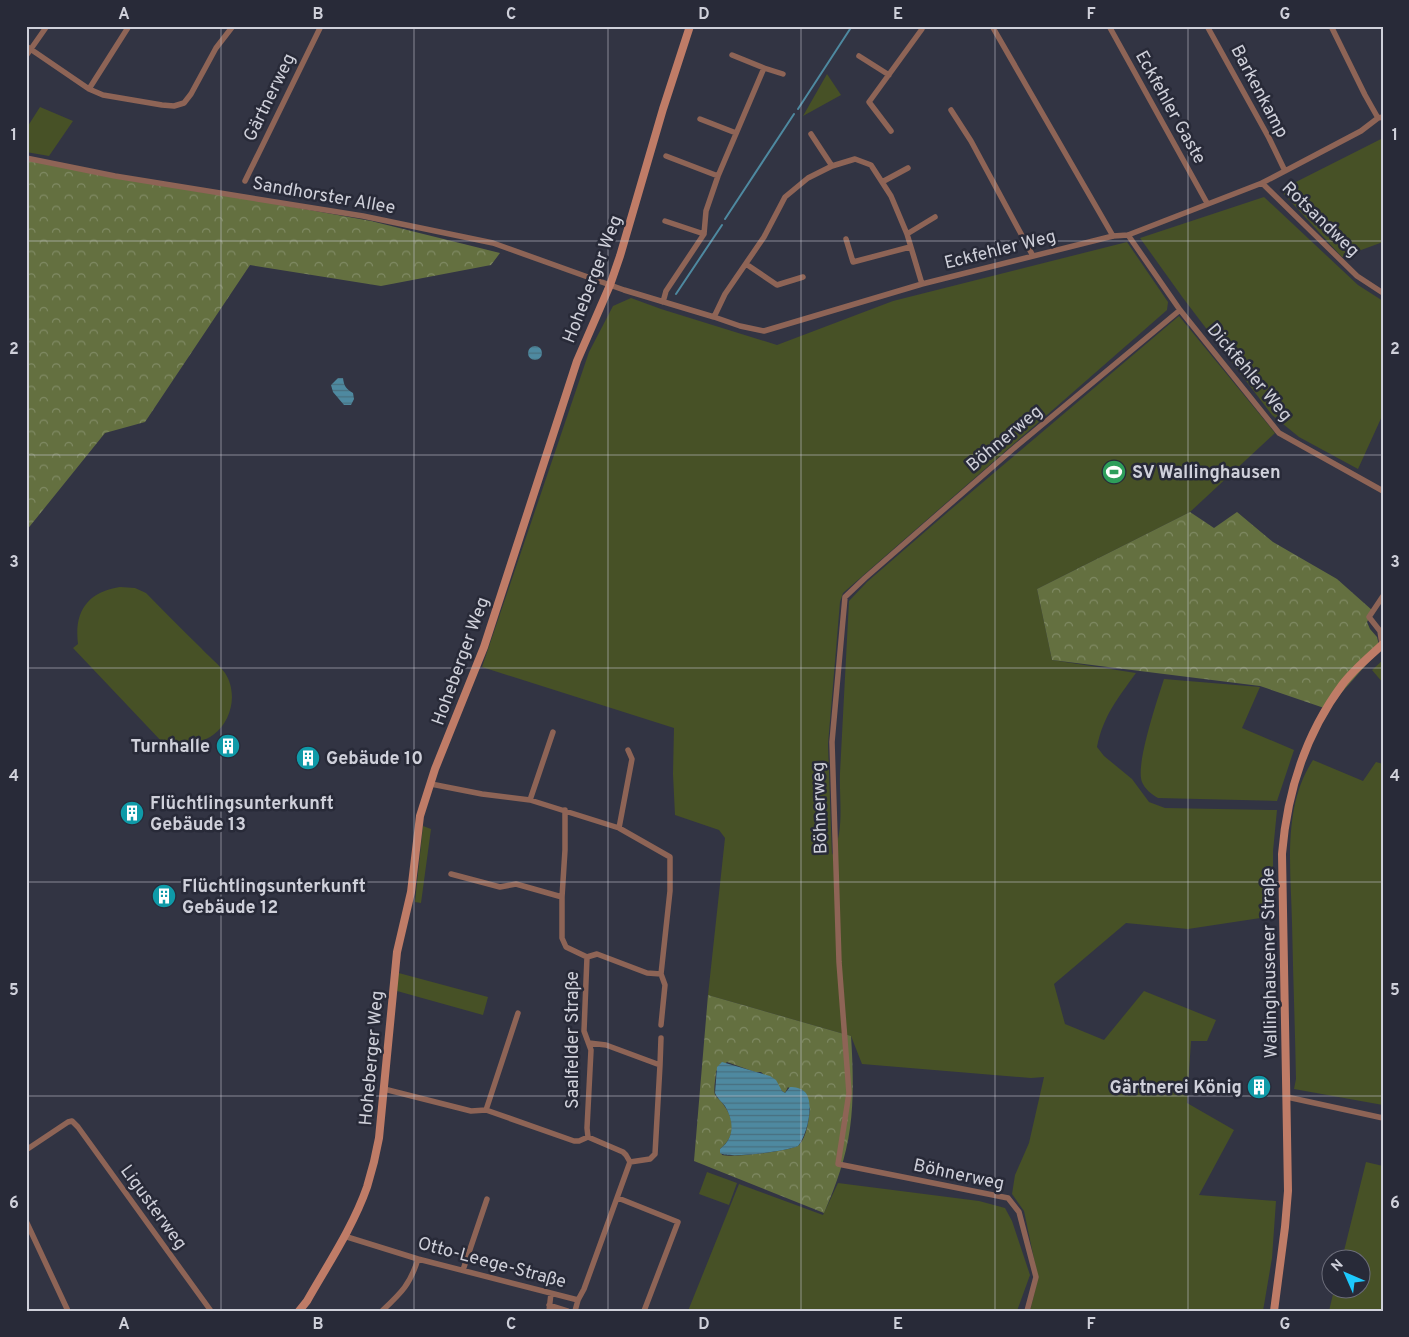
<svg xmlns="http://www.w3.org/2000/svg" width="1409" height="1337" viewBox="0 0 1409 1337" font-family="Overpass,sans-serif">
  <defs>
    <pattern id="forest-crowns" width="20" height="18" patternUnits="userSpaceOnUse" patternTransform="scale(1.25)"><rect width="20" height="18" fill="#647040"/><path d="M2 6a3 3 0 1 1 6 0M12 15a3 3 0 1 1 6 0" fill="none" stroke="#808a64"/></pattern>
    <pattern id="water-rules" width="6" height="5" patternUnits="userSpaceOnUse" patternTransform="scale(1.25)"><rect width="6" height="5" fill="#4e89a0"/><path d="M0 2.5h6" fill="none" stroke="#486f7f"/></pattern>
  </defs>
  <rect width="100%" height="100%" fill="#323443"/>
  <path fill="#475126" d="M827,74L841,95L803,116Z
    M40,107L73,121L49,156L26,152V129Z
    M1383,138V242L1342,257L1280,190Z
    M1264,197L1358,285L1383,301V414L1358,469L1299,437L1272,415L1183,298L1140,238Z
    M1127,242L1168,302L1167,310L843,593L840,602L828,744L832,855C845,832 839,799 840,773C843,716 846,658 849,601L867,582L949,511L1179,316L1275,433L1190,512L1037,589L1052,660L1136,673C1118,698 1103,716 1097,747L1104,756L1132,779L1149,802L1165,808L1277,810L1273,851V916L1188,929L1126,923L1054,984L1065,1024L1104,1040L1144,991L1216,1020L1207,1041H1191L1187,1103L1234,1130L1199,1195L1276,1201L1272,1258L1263,1311H1030L1038,1278L1024,1211L1012,1194L1015,1175L1029,1143L1044,1077L1031,1078L862,1064L851,1036L708,995L725,838L719,830L675,815L673,774L674,728L482,667L589,352L613,306L631,298L661,309L777,345L893,301Z
    M120,587L135,588L146,593C164,611 182,630 201,648C208,656 219,664 225,673C238,693 232,721 213,735C200,744 184,746 169,739L164,744L73,648L78,644C74,612 87,592 120,587Z
    M1383,660V683L1372,670Z
    M1164,679L1260,687L1242,728L1294,750L1277,801L1158,798C1151,794 1145,789 1142,782C1135,765 1158,698 1164,679Z
    M1313,760L1363,781L1376,762L1383,764V1105L1294,1089L1296,1079C1295,1027 1293,975 1292,923C1291,870 1282,807 1313,760Z
    M423,826L431,829L421,903L415,902Z
    M395,972L488,997L483,1015L397,991Z
    M1366,1162L1383,1166V1311H1329L1334,1290H1362V1260L1342,1259Z
    M707,1172L737,1183L729,1205L699,1194Z
    M838,1183L979,1201L1005,1208L1012,1221L1030,1275L1017,1311H688L739,1184L823,1215Z"/>
  <path fill="url(#forest-crowns)" fill-rule="evenodd" d="M26,159L371,221L500,253L491,265L381,286L250,265L145,422L105,433L26,531Z
    M1190,512L1214,528L1237,512L1273,542L1337,579L1373,611L1367,622L1370,629L1377,637L1380,649L1327,709L1260,686L1052,660L1037,589Z
    M708,995L851,1036C853,1065 854,1100 850,1128C846,1158 836,1185 824,1213L694,1161ZM727,1062L755,1072H761L782,1091L785,1093L788,1087L810,1108C809,1118 807,1137 799,1145C792,1151 733,1158 722,1155L720,1149C736,1136 735,1120 723,1104C721,1101 717,1098 715,1095C713,1089 716,1078 716,1071Z"/>
  <path fill="url(#water-rules)" d="M528 353a7 7 0 1 1 14 0a7 7 0 1 1-14 0Z
    M338,378H343C344,386 346,389 353,393L354,399L351,405H344L333,392L331,385Z
    M722,1062L770,1076L776,1080L782,1091L785,1093L790,1087C795,1087 801,1088 805,1092C815,1103 807,1135 798,1146C788,1151 728,1159 720,1153V1149C735,1138 734,1121 725,1106C722,1102 717,1098 715,1093L717,1067Z"/>
  <g fill="none" stroke-linecap="round" stroke-linejoin="round">
    <path stroke="#4e89a0" stroke-width="2" d="M798,109L852,26
      M725,219L794,114
      M676,294L722,225"/>
    <path stroke="#8e6456" stroke-width="5.5" d="M992,26L1113,236
      M1109,26L1207,203
      M1207,26L1269,138L1285,171
      M1331,26L1365,95L1378,118
      M26,46L89,89L103,95L162,105L174,106L184,103L191,94L216,48L233,26
      M732,55L764,68
      M26,56L47,26
      M859,56L889,75
      M89,89L129,26
      M951,110L971,141L1033,256
      M700,119L736,133
      M891,131L869,102L922,29L921,26
      M811,134L832,166
      M666,156L718,176
      M26,158L115,176L363,216L493,243L624,290L714,317L740,326L764,331L922,284L1113,236L1128,235L1262,183L1361,131L1378,118L1383,117
      M245,181L321,26
      M882,182L908,168
      M1262,183L1357,276L1383,293
      M665,221L704,234
      M907,234L935,217
      M1128,235L1180,310L1279,433L1383,491
      M846,239L853,262L910,247
      M746,264L777,285L803,277
      M663,302L666,291L704,234L706,211L718,176L764,68L783,74
      M714,317L725,294L764,237L785,197L808,178L832,166L855,159L871,165L891,196L907,234L922,284
      M1382,644L1380,631L1369,617L1383,596
      M431,784L482,794L530,800L619,828L670,857V891L661,974L665,985L661,1025
      M530,800L553,732
      M619,828L632,759L628,750
      M451,874L500,887L516,884L562,897L565,850V810
      M562,897V938L566,947L587,957L584,1031L591,1050L587,1128L588,1137
      M587,957L597,954L647,973L661,974
      M660,1065L661,1038
      M384,1089L471,1111L486,1110L574,1141H579L588,1137L623,1152L626,1155L630,1162L650,1159L655,1154L660,1065L606,1045L589,1043
      M1287,1097L1383,1118
      M486,1110L518,1013
      M26,1150L68,1122L72,1121L78,1127L211,1311
      M618,1198L678,1222L644,1311
      M26,1221L68,1311
      M344,1236L418,1259L578,1300L584,1289L630,1162
      M463,1270L487,1199
      M549,1305L568,1311
      M382,1311C401,1293 410,1285 418,1259
      M549,1311L551,1293
      M575,1311L578,1300
      M1027,1311L1036,1277L1019,1212L1008,1198L838,1164L849,1093L839,962L832,742L845,597L865,578L1013,449L1180,310"/>
    <path stroke="#bf7c67" stroke-width="8" d="M299,1311L307,1301C328,1264 353,1227 367,1187C372,1171 376,1155 379,1138L397,952L411,892L420,816L435,769L484,647L577,361L610,285L620,256L663,109L690,26
      M1274,1311L1285,1227L1288,1191L1282,854C1287,792 1305,735 1342,685C1353,670 1369,657 1383,644"/>
  </g>
  <path fill="none" stroke="#cfd0da" stroke-width="1" stroke-opacity="0.55" d="M221,26V1311M414,26V1311M608,26V1311M801,26V1311M995,26V1311M1188,26V1311M26,241H1383M26,455H1383M26,668H1383M26,882H1383M26,1096H1383"/>
  <defs>
    <g id="stadium-disc" transform="scale(1.25)"><circle r="9.5" fill="#2e9e5b" stroke="#282a38"/><path d="M0-5a6.5 5 0 1 0 0 10a6.5 5 0 1 0 0-10ZM-3.5-1.8h7v3.6h-7Z" fill="#fff"/></g>
    <g id="building-disc" transform="scale(1.25)"><circle r="9.5" fill="#0f9aa8" stroke="#282a38"/><path d="M-4-6H4V6H1V3H-1V6H-4ZM-2.5-4.3h1.7v1.8h-1.7ZM.8-4.3h1.7v1.8H.8ZM-2.5-1h1.7V.8h-1.7ZM.8-1h1.7V.8H.8Z" fill="#fff"/></g>
  </defs>
  <g fill-rule="evenodd">
    <use href="#stadium-disc" x="1114" y="472"/>
    <use href="#building-disc" x="228" y="746"/>
    <use href="#building-disc" x="308" y="758"/>
    <use href="#building-disc" x="132" y="813"/>
    <use href="#building-disc" x="164" y="896"/>
    <use href="#building-disc" x="1259" y="1087"/>
  </g>
  <g text-anchor="middle" stroke-width="5" stroke-linejoin="round" paint-order="stroke">
    <g font-size="18" fill="#cfd0da" stroke="#282a38">
      <text transform="translate(1260 91) rotate(62)" y="6">Barkenkamp</text>
      <text transform="translate(269 97) rotate(-64)" y="6">Gärtnerweg</text>
      <text transform="translate(1171 107) rotate(61)" y="6">Eckfehler Gaste</text>
      <text transform="translate(324 195) rotate(10)" y="6">Sandhorster Allee</text>
      <text transform="translate(1321 219) rotate(44)" y="6">Rotsandweg</text>
      <text transform="translate(1000 249) rotate(-14)" y="6">Eckfehler Weg</text>
      <text transform="translate(592 279) rotate(-69)" y="6">Hoheberger Weg</text>
      <text transform="translate(1250 372) rotate(50)" y="6">Dickfehler Weg</text>
      <text transform="translate(1004 438) rotate(-40)" y="6">Böhnerweg</text>
      <text transform="translate(460 661) rotate(-70)" y="6">Hoheberger Weg</text>
      <text transform="translate(819 808) rotate(-92)" y="6">Böhnerweg</text>
      <text transform="translate(1269 963) rotate(-91)" y="6">Wallinghausener Straße</text>
      <text transform="translate(572 1040) rotate(-90)" y="6">Saalfelder Straße</text>
      <text transform="translate(371 1058) rotate(-85)" y="6">Hoheberger Weg</text>
      <text transform="translate(959 1174) rotate(12)" y="6">Böhnerweg</text>
      <text transform="translate(154 1207) rotate(54)" y="6">Ligusterweg</text>
      <text transform="translate(492 1262) rotate(15)" y="6">Otto-Leege-Straße</text>
    </g>
    <g font-size="18" font-weight="bold" fill="#cfd0da" stroke="#282a38" text-anchor="start">
      <text x="1132" y="478">SV Wallinghausen</text>
      <text x="210" y="752" text-anchor="end">Turnhalle</text>
      <text x="326" y="764">Gebäude 10</text>
      <text x="150" y="809">Flüchtlingsunterkunft<tspan x="150" dy="21">Gebäude 13</tspan></text>
      <text x="182" y="892">Flüchtlingsunterkunft<tspan x="182" dy="21">Gebäude 12</tspan></text>
      <text x="1242" y="1093" text-anchor="end">Gärtnerei König</text>
    </g>
  </g>
  <rect width="1409" height="1337" fill="none" stroke="#282a38" stroke-width="55"/>
  <g transform="translate(1346 1274) rotate(315)"><circle r="24" fill="#282a38" stroke="#6b6c79"/>
  <path d="M0-4L9 19L0 12L-9 19Z" fill="#1dc9fc"/>
  <text y="-8" font-size="14" font-weight="bold" text-anchor="middle" fill="#cfd0da">N</text>
  </g>
  <rect x="28" y="28" width="1354" height="1282" fill="none" stroke="#cfd0da" stroke-width="2"/>
  <g font-size="16" text-anchor="middle" font-weight="bold" fill="#cfd0da">
    <text x="124" y="19">A</text>
    <text x="318" y="19">B</text>
    <text x="511" y="19">C</text>
    <text x="704" y="19">D</text>
    <text x="898" y="19">E</text>
    <text x="1091" y="19">F</text>
    <text x="1285" y="19">G</text>
    <text x="14" y="140">1</text>
    <text x="1395" y="140">1</text>
    <text x="14" y="354">2</text>
    <text x="1395" y="354">2</text>
    <text x="14" y="567">3</text>
    <text x="1395" y="567">3</text>
    <text x="14" y="781">4</text>
    <text x="1395" y="781">4</text>
    <text x="14" y="995">5</text>
    <text x="1395" y="995">5</text>
    <text x="14" y="1208">6</text>
    <text x="1395" y="1208">6</text>
    <text x="124" y="1329">A</text>
    <text x="318" y="1329">B</text>
    <text x="511" y="1329">C</text>
    <text x="704" y="1329">D</text>
    <text x="898" y="1329">E</text>
    <text x="1091" y="1329">F</text>
    <text x="1285" y="1329">G</text>
  </g>
</svg>
